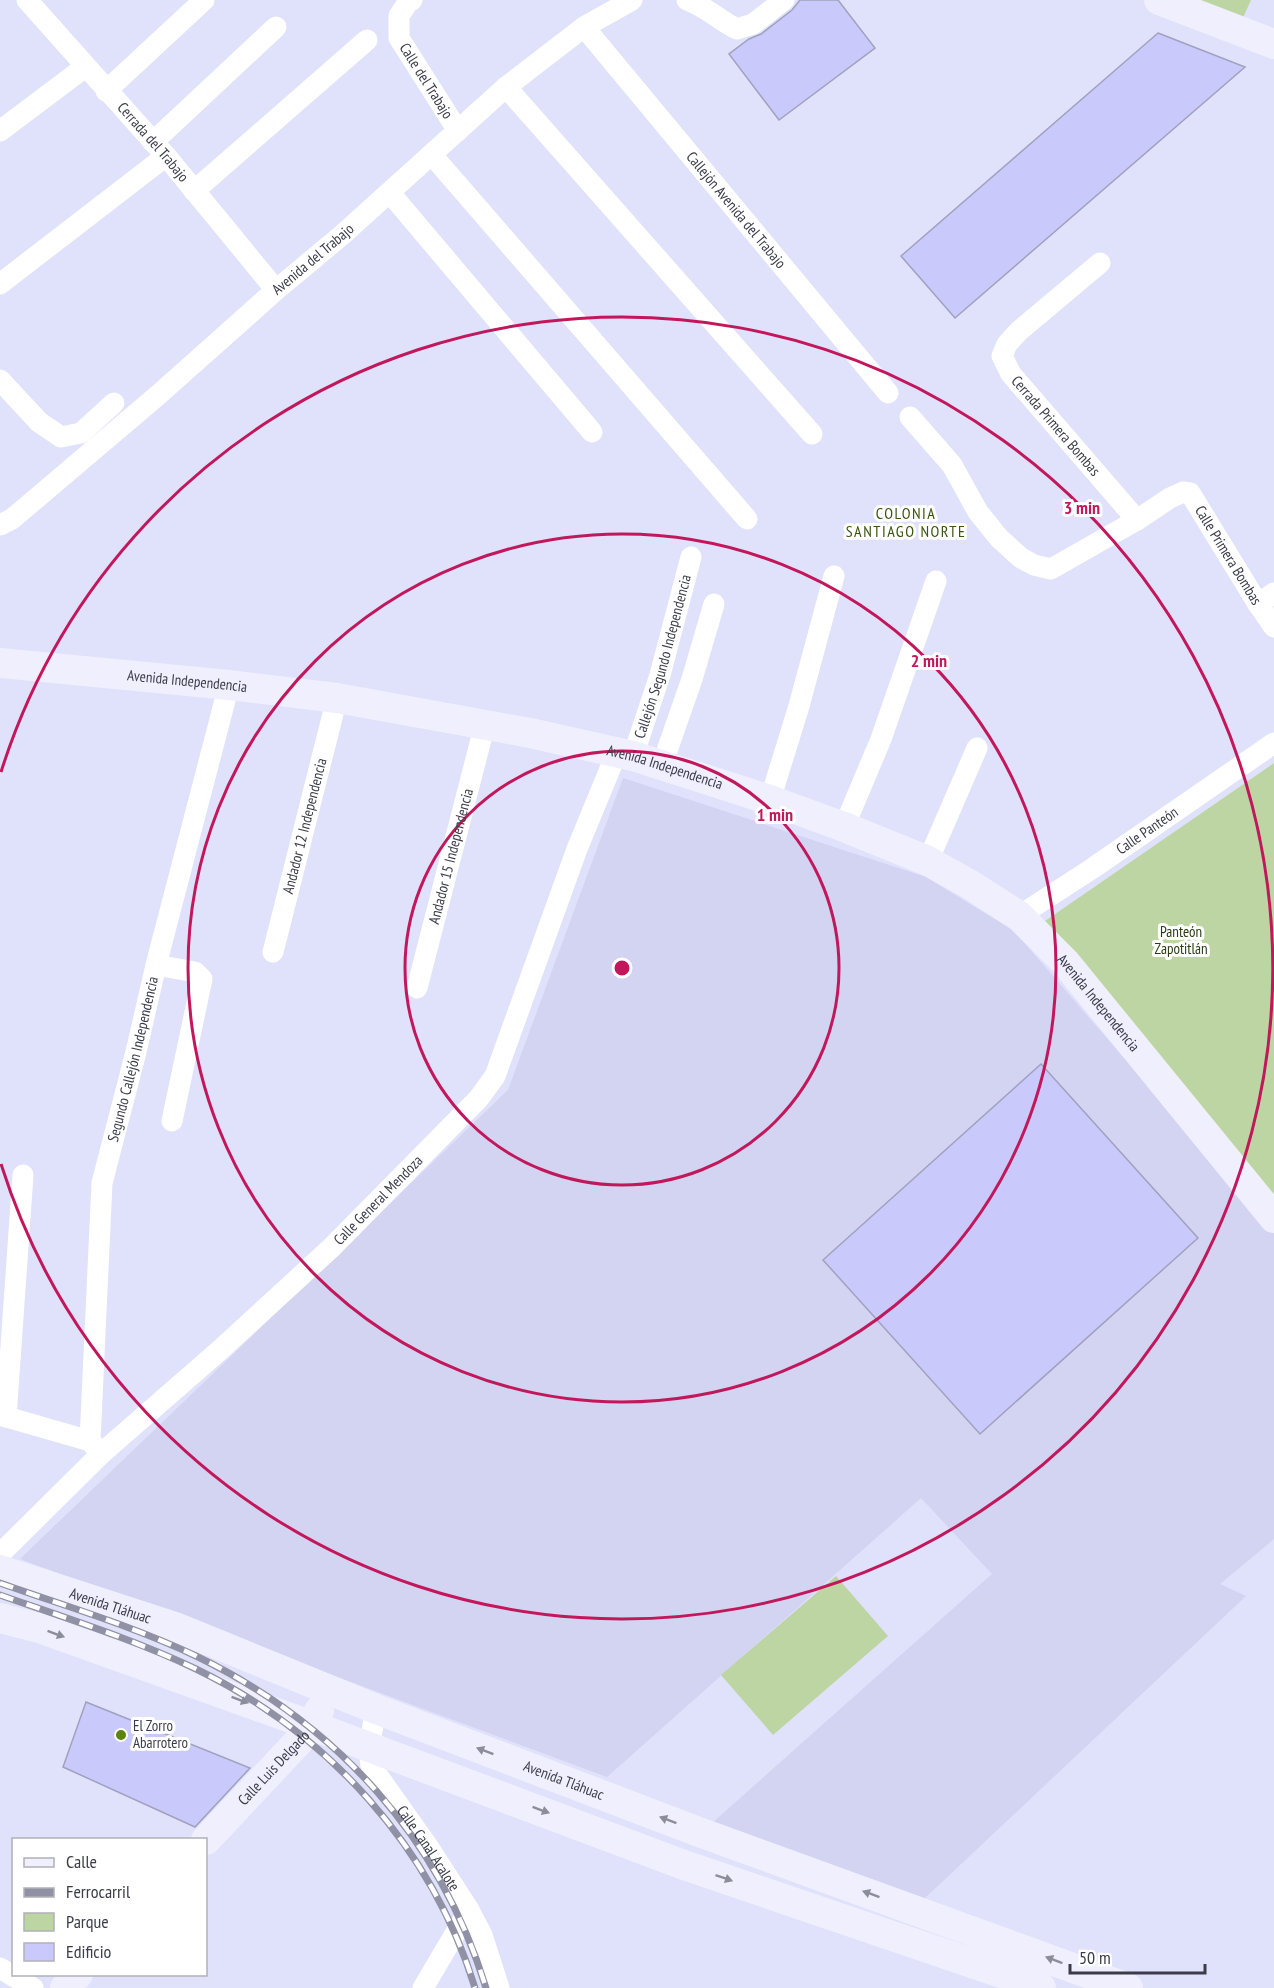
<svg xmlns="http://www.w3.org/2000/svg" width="1274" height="1988" viewBox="0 0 1274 1988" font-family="'PT Sans Narrow',sans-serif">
  <rect width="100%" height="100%" fill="#e0e1fb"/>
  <path fill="#d3d3f2" d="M623,778L926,877L1014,931L1274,1231V1539L1220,1584L1246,1596L908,1914L702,1832L992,1574L921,1498L607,1777L20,1559L508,1090Z"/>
  <path fill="#bdd5a3" d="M1199,0H1251L1242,20Z
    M1274,763V1196L1045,921Z
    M836,1576L888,1636L773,1735L721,1675Z"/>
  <path fill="#c9c9fb" stroke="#a1a1bf" stroke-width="1.5" d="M800,0H838L875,48L779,120L729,54L749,39L761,34L792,10Z
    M1158,33L1245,67L955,318L901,256Z
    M1041,1064L1198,1238L980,1434L823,1260Z
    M86,1702L250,1768L195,1827L63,1767Z"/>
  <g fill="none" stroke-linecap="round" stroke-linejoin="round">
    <g stroke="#fff" stroke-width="21">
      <path id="s1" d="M27,0L166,156L276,290"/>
      <path id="s2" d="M412,0L408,2L399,16V38L458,131"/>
      <path d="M687,0C705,6 720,21 737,29L753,24L784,0"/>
      <path id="s3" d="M584,27L888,393"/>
      <path d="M506,87L812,434"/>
      <path d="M106,91L204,0"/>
      <path d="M0,131L85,67"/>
      <path d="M153,142L276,27"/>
      <path d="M432,155L747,519"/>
      <path d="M194,191L367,40"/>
      <path d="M390,193L592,432"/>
      <path id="s4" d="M1100,263L1019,331L1007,344L1002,356L1011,374L1137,520"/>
      <path d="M0,284L166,156"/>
      <path d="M0,380L39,422L61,437L81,433L114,403"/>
      <path id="s5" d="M910,417L952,465L978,512L999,538L1021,558L1034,565L1051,569L1137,520L1170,498L1183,492L1190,493L1258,604L1274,627"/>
      <path id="s6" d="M0,525L12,519L157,396L276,290L342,235L506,87L584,27L632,0"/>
      <path d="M1258,604L1274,593"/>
      <path id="s7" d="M633,756L660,675L691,557"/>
      <path d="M662,765L692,679L714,604"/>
      <path d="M770,800L799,706L834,576"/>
      <path d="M844,827L881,739L936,581"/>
      <path d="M928,861L977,748"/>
      <path id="s8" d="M1019,916L1093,868L1274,743"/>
      <path id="s9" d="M273,952L337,698"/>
      <path d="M156,965L195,972L202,979L172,1121"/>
      <path id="s10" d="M417,988L485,724"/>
      <path d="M0,1415L90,1441L99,1451"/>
      <path d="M6,1417L23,1175"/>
      <path id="s11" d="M90,1441L102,1183L136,1052L156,965L229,685"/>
      <path id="s12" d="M0,1554L102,1453L220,1350L330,1249L479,1098L495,1076L577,849L617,752"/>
      <path id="s13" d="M376,1709L369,1747L371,1766L427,1845L469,1910L482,1935L499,1988"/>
      <path d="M0,1968L33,1988"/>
      <path d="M423,1988L469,1910"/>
    </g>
    <g stroke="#efeffe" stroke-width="30">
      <path d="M1159,0L1274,44"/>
      <path id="s14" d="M0,663L229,685L337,698L530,733L633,756L770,800L844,827L928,861L969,884L1019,916L1065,962L1274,1218"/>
      <path id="s15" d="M0,1570L175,1627L376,1709L699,1832L1128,1988"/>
      <path d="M0,1618L39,1628L313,1726L684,1865L1010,1976L1041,1988"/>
      <path id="s16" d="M206,1840L313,1726L319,1711"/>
      <path d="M65,1988L78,1974"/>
    </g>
    <g stroke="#9091a4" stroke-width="7">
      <path id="rail" d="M0,1583C65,1606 133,1626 196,1656C337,1724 440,1838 486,1988
        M0,1595C66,1618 133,1639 196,1669C328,1733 432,1847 475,1988"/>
    </g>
    <use href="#rail" stroke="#fff" stroke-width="4.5" stroke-dasharray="14" stroke-linecap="butt"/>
  </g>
  <defs><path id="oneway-solid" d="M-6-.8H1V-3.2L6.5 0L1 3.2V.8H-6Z" transform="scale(1.5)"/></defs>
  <g fill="#8c8d9a">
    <use href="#oneway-solid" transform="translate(56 1634) rotate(20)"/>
    <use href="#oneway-solid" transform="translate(240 1700) rotate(20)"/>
    <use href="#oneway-solid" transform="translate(485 1751) rotate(-159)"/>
    <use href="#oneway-solid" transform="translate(541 1810) rotate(20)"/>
    <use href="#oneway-solid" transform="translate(668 1820) rotate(-159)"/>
    <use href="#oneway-solid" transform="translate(724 1878) rotate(19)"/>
    <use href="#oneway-solid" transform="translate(871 1894) rotate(-160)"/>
    <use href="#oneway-solid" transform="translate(1054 1960) rotate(-159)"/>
  </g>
  <g fill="none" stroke="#c2185b" stroke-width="3">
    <circle cx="622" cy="968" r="217"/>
    <circle cx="622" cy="968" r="434"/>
    <path d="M1 772A651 651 0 1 1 1 1164"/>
  </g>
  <circle fill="#5b840e" stroke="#fff" stroke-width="2" cx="121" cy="1735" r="6"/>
  <g text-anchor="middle" stroke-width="6" stroke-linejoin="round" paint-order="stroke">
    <g font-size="15" fill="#3b3c48" stroke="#fff">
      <text dy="5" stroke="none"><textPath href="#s2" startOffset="94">Calle del Trabajo</textPath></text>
      <text dy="5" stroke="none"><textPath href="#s1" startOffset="190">Cerrada del Trabajo</textPath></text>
      <text dy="5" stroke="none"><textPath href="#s3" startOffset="238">Callejón Avenida del Trabajo</textPath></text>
      <text dy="5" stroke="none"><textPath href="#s6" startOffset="411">Avenida del Trabajo</textPath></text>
      <text dy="5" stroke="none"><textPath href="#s4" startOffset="225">Cerrada Primera Bombas</textPath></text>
      <text dy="5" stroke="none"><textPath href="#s5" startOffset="446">Calle Primera Bombas</textPath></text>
      <text dy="5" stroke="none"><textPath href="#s7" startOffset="104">Callejón Segundo Independencia</textPath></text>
      <text dy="5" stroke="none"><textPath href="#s14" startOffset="188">Avenida Independencia</textPath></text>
      <text dy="5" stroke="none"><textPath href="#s14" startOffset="674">Avenida Independencia</textPath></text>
      <text dy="5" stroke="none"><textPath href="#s9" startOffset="130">Andador 12 Independencia</textPath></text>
      <text dy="5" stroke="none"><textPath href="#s8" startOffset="154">Calle Panteón</textPath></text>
      <text dy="5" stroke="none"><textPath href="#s10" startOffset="136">Andador 15 Independencia</textPath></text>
      <text dy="5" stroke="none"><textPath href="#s14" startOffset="1178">Avenida Independencia</textPath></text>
      <text dy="5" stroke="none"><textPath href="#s11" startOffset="386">Segundo Callejón Independencia</textPath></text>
      <text dy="5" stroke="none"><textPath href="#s12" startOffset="518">Calle General Mendoza</textPath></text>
      <text dy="5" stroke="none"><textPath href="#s15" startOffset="116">Avenida Tláhuac</textPath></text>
      <text dy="5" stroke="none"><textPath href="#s16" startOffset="99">Calle Luis Delgado</textPath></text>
      <text dy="5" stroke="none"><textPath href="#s15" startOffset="602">Avenida Tláhuac</textPath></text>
      <text dy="5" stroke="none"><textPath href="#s13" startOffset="158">Calle Canal Acalote</textPath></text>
    </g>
    <g font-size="15" fill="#2b3d12" stroke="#fff">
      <text x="1181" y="937">Panteón<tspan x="1181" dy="17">Zapotitlán</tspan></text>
    </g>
    <g font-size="15" fill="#3b3c48" stroke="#fff" text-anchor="start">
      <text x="133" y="1731">El Zorro<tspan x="133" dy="17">Abarrotero</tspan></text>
    </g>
    <g font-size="16" letter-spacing="1.5" fill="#39540d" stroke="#fff">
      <text x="906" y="519">COLONIA<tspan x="906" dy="18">SANTIAGO NORTE</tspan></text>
    </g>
  </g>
  <circle cx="622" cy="968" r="9" fill="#c2185b" stroke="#fff" stroke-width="3"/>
  <g font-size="18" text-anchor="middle" font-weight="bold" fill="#c2185b" stroke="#fff" stroke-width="6" stroke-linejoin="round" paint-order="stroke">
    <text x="1082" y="514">3 min</text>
    <text x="929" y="667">2 min</text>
    <text x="775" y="821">1 min</text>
  </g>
  <rect x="12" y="1838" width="195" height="138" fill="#ffffff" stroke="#b1b1b6" stroke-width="1.5"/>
  <rect x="24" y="1858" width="30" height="9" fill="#efeffe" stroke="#b1b1b6" stroke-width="1.5"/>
  <text x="66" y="1868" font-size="18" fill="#3b3c48">Calle</text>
  <rect x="24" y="1888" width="30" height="9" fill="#9091a4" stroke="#b1b1b6" stroke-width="1.5"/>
  <text x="66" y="1898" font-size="18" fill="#3b3c48">Ferrocarril</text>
  <rect x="24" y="1913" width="30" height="18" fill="#bdd5a3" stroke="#b1b1b6" stroke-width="1.5"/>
  <text x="66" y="1928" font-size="18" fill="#3b3c48">Parque</text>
  <rect x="24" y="1943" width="30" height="18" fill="#c9c9fb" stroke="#b1b1b6" stroke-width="1.5"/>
  <text x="66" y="1958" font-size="18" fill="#3b3c48">Edificio</text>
  <path d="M1070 1964v9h135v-9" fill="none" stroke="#3b3c48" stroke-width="3"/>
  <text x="1079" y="1964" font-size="18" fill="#3b3c48" stroke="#ffffff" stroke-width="4.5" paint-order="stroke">50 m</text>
</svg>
